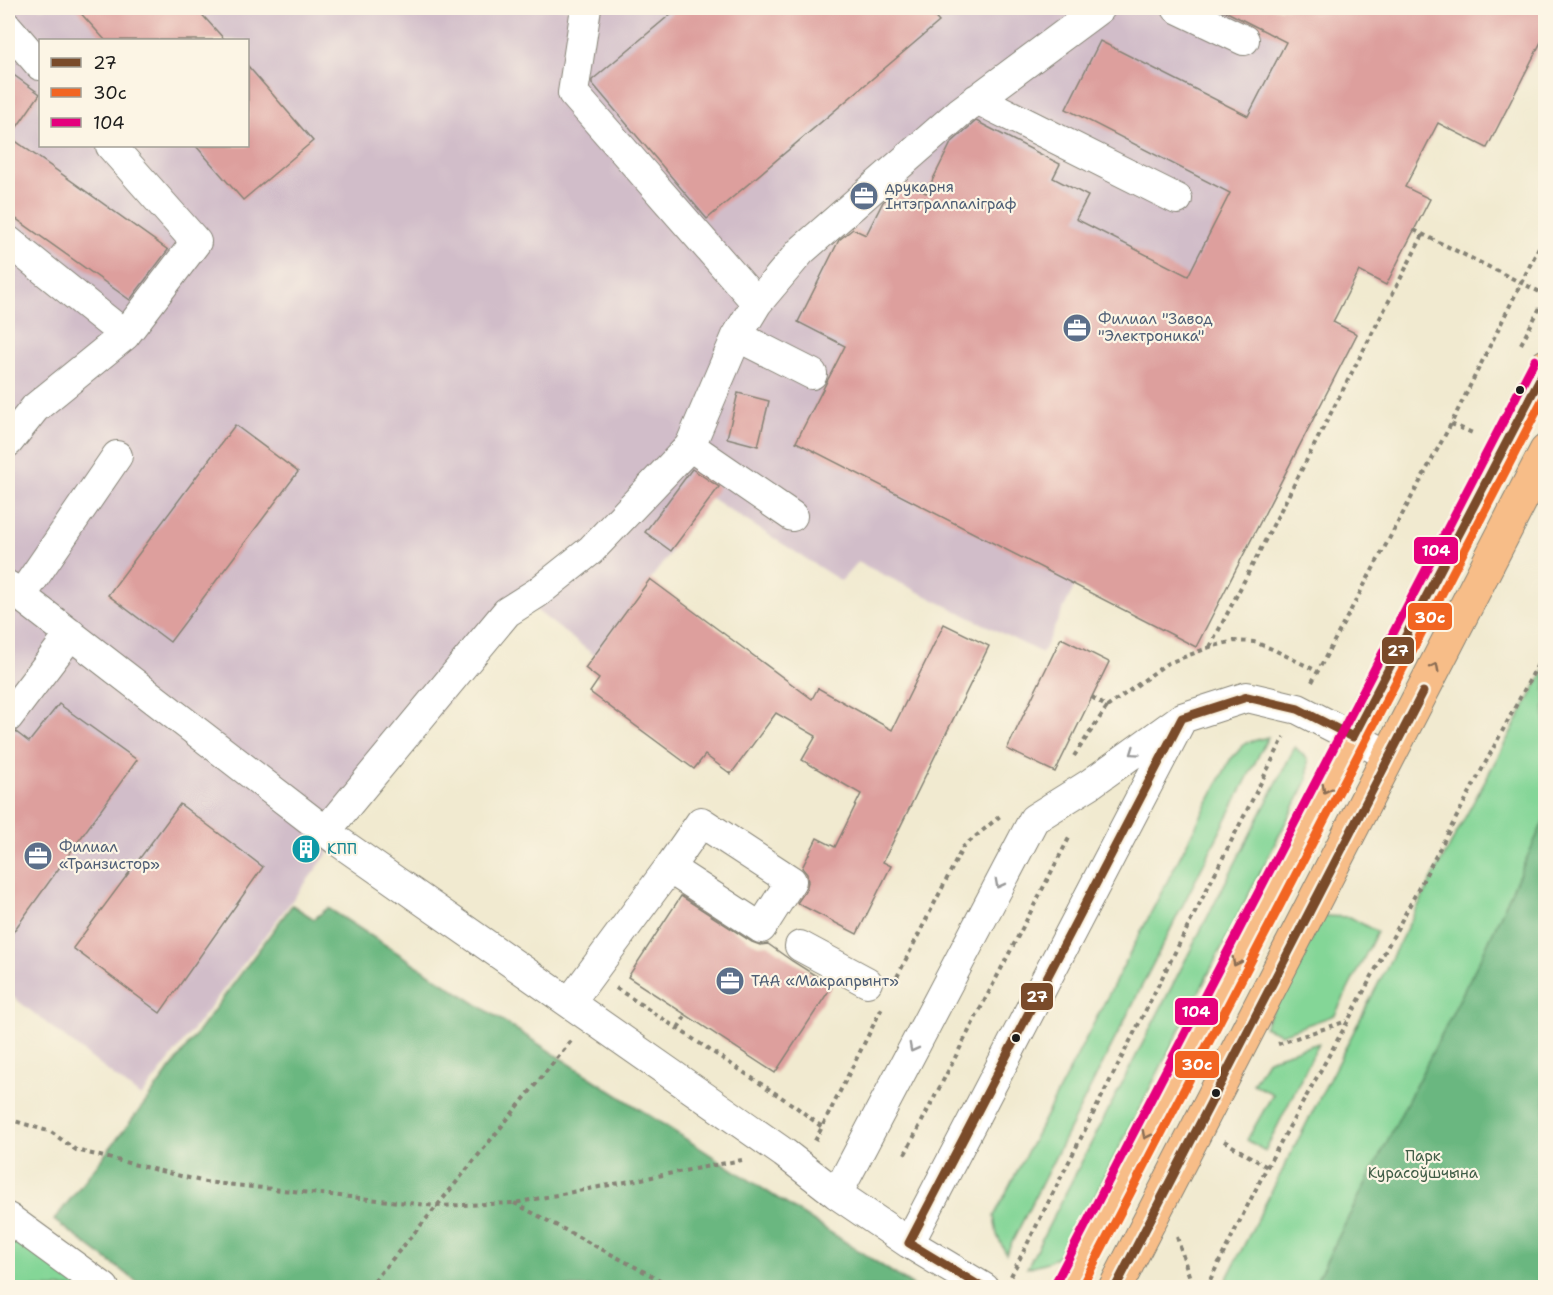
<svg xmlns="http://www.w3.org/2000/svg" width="1553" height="1295" viewBox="0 0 1553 1295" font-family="'Shantell Sans',sans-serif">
  <rect width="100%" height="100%" fill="#fcf5e5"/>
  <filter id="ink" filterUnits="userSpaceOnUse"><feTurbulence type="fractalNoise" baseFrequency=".0167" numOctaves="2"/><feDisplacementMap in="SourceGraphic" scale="12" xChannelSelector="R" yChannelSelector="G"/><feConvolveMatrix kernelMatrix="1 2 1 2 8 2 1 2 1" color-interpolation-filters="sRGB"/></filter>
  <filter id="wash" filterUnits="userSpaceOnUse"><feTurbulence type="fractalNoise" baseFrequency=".008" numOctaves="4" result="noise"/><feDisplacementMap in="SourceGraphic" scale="24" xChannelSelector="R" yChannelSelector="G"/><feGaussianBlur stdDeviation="1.35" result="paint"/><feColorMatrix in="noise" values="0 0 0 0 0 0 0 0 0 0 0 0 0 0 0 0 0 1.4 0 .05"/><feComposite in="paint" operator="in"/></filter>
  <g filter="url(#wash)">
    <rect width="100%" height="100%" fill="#f1ead0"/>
    <path fill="#d1bdc9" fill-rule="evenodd" d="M8,8H1545L1546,34L1487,148L1438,123L1405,187L1430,199L1386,285L1359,272L1333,321L1357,334L1196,647L1075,585L1042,653L858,562L841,581L711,498L594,655L532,607L523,609L362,809L141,1097L8,993ZM40,40H248V146H40Z"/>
    <path fill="#84d697" stroke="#50795a" stroke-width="1.5" d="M1545,669V1287L1222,1288L1433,877Z
      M1268,737L1006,1254L997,1235L994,1216L1230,760L1246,743Z
      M1295,747L1308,760V779L1067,1250L1050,1261L1027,1268Z
      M1322,916L1350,917L1377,932L1335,1015L1281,1034L1264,1027Z
      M1319,1043L1265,1151L1247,1140L1273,1094L1253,1084L1268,1059Z
      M13,1233L87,1288H8V1241Z"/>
    <path fill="#6bb780" stroke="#446a4e" stroke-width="1.5" d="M1545,818V1287H1313L1485,949Z
      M292,905L314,919L328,908L915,1287H144L54,1220L145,1103Z"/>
    <g id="blocks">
      <path fill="#dd9f9d" d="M76,8H196L225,40H105Z
        M678,8H926L939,22L707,219L592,83V80Z
        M1219,8H1545V34L1487,148L1438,123L1405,187L1430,199L1386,285L1359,271L1333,322L1357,334L1196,647L796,442L845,346L798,322L839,240L853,229L866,235L883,202L905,183L926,193L951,143L976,121L1060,164L1053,178L1088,196L1076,219L1188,276L1230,193L1066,109L1100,41L1248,116L1286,42Z
        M248,66L313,141L243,200L196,146H248Z
        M8,71L40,94L10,137L168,250L130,300L8,213Z
        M738,393L769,401L758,446L727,438Z
        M235,425L298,472L170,642L108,595Z
        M692,469L719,487L671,551L645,532Z
        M650,579L812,699L818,688L892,730L944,624L989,646L883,862L891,866L857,934L797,903L806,890L808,882L807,874L802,868L817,838L835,847L861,794L802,760L816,736L776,713L731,774L705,755L694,769L590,692L599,679L585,668Z
        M1061,638L1109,662L1055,772L1007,749Z
        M59,704L137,760L8,939V734L16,732L29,742Z
        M180,804L263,867L160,1013L73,948Z
        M681,896L752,942L760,945L768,944L792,961L832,986L775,1073L628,977Z"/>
    </g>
  </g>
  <g filter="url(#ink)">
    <use href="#blocks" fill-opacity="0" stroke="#868376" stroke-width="1.5"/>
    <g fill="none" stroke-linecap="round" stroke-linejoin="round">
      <g stroke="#868376" stroke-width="32">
        <path id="minor" d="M586,8L573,93L757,303
          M1177,8L1244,40
          M8,28L40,65
          M977,99L1177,199
          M8,241L125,335L196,242L111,146
          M737,336L812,374
          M8,442L35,408L125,335
          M792,516L690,446L737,336L757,303L801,251L960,112L1100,8
          M8,586L338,841L784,1153L837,1194L909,1243L984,1288
          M21,596L117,456
          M8,717L71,634
          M325,832L507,612L537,593L591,550L690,446
          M800,946L867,982
          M570,1002L669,868L701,822L791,881L761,928L669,868
          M837,1194L1034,819L1090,784L1182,718L1247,697L1298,709L1390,756
          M8,1218L104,1288
          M909,1243L1179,724"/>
      </g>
      <g stroke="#868376" stroke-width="35">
        <path id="major" d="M1067,1288L1546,366
          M1115,1288L1546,451"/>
      </g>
      <path stroke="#868376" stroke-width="4" stroke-dasharray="4.5 4.5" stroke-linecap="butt" d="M1414,230L1546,295
        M1521,344L1546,296
        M1451,424L1475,434
        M1210,647L1423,235
        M1312,682L1451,424L1546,233
        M1092,697L1107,707L1166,664L1210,647L1234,641L1254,642L1272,649L1317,671
        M1074,756L1107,707
        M897,977L963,847L1000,816
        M616,988L796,1107L822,1127
        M678,1028L686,1015
        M1278,1044L1347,1021
        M8,1119L51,1132L76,1150L205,1182L437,1206L514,1203L742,1160
        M815,1141L882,1008
        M1224,1141L1267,1167
        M905,1154L1069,838
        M514,1203L675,1288
        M1177,1237L1193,1288
        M1011,1276L1284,737
        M368,1288L437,1206L571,1041
        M1206,1288L1267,1167L1348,1021L1546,649"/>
      <use href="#minor" stroke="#fff" stroke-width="30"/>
      <use href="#major" stroke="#f7bd88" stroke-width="33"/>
      <g stroke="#fcf5e5" stroke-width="14">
        <path id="bus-1" d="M983,1288L909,1243L1182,718L1247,697L1298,709L1353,737L1546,367
          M1115,1288L1423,692"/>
      </g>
      <g stroke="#fcf5e5" stroke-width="14">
        <path id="bus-2" d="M1081,1288L1546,393"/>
      </g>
      <g stroke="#fcf5e5" stroke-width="14">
        <path id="bus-3" d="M1056,1282L1535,360"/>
      </g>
      <use href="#bus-1" stroke="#7a4b2a" stroke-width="9"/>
      <use href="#bus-2" stroke="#f26522" stroke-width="9"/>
      <use href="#bus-3" stroke="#e5007d" stroke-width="9"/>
    </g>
    <defs><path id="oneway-chevron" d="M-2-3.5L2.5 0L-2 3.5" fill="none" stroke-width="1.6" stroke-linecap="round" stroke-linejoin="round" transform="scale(1.5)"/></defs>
    <g stroke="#8a6c52">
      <use href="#oneway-chevron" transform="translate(1435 667) rotate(-63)"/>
      <use href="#oneway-chevron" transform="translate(1326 789) rotate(117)"/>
      <use href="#oneway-chevron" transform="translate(1236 962) rotate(117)"/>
      <use href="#oneway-chevron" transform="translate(1146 1135) rotate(117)"/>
    </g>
    <g stroke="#999">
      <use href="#oneway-chevron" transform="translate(1134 752) rotate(145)"/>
      <use href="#oneway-chevron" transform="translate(999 884) rotate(118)"/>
      <use href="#oneway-chevron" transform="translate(913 1048) rotate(118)"/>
    </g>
  </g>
  <defs>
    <g id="office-disc" transform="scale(1.5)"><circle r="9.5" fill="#5c6f8a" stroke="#fcf5e5"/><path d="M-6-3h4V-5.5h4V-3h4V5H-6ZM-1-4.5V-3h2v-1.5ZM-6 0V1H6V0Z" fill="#fff"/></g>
    <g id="building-disc" transform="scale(1.5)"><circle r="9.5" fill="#0f9aa8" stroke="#fcf5e5"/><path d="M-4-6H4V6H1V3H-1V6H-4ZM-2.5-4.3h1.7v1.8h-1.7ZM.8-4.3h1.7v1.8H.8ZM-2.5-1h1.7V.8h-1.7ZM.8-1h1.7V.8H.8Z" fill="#fff"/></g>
  </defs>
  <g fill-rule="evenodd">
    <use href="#office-disc" x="864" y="196"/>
    <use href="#office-disc" x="1077" y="328"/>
    <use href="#building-disc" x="306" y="849"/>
    <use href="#office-disc" x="38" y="856"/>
    <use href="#office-disc" x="730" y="981"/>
  </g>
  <g fill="#1c1c1c" stroke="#fcf5e5" stroke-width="2">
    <circle cx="1520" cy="390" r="5"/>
    <circle cx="1016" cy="1038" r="5"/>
    <circle cx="1216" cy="1093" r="5"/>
  </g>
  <g text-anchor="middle" stroke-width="4.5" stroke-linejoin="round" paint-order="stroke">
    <g font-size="15" fill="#4e5e75" stroke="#fcf5e5" text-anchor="start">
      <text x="885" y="192">друкарня<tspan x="885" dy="17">Інтэгралпаліграф</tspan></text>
      <text x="1098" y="324">Филиал "Завод<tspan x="1098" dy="17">"Электроника"</tspan></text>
      <text x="59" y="852">Филиал<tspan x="59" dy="17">«Транзистор»</tspan></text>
      <text x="751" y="986">ТАА «Макрапрынт»</text>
    </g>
    <g font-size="15" fill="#0d838f" stroke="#fcf5e5" text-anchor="start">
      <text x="327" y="854">КПП</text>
    </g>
    <g font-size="15" fill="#405d47" stroke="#fcf5e5">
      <text x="1423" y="1161">Парк<tspan x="1423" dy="17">Курасоўшчына</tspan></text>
    </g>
  </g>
  <g stroke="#fcf5e5" stroke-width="2">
    <rect x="1413" y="536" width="46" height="29" rx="6" fill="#e5007d"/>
    <rect x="1407" y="602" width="46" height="29" rx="6" fill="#f26522"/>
    <rect x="1381" y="636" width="34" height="29" rx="6" fill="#7a4b2a"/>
    <rect x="1020" y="982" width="34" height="29" rx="6" fill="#7a4b2a"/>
    <rect x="1174" y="997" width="45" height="29" rx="6" fill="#e5007d"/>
    <rect x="1174" y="1050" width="46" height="29" rx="6" fill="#f26522"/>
  </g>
  <g font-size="16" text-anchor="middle" font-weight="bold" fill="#fff">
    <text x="1436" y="556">104</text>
    <text x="1430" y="623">30с</text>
    <text x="1398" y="656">27</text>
    <text x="1037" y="1002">27</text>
    <text x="1196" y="1017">104</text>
    <text x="1197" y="1070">30с</text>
  </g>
  <rect width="1553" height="1295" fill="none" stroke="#fcf5e5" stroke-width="30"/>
  <rect x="39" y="39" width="210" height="108" fill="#fcf5e5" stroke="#a29e95" stroke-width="1.5"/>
  <rect x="51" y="58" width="30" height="9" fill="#7a4b2a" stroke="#a29e95" stroke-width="1.5"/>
  <text x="93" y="69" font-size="18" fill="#1c1c1c">27</text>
  <rect x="51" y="88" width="30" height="9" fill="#f26522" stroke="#a29e95" stroke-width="1.5"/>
  <text x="93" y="99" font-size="18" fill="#1c1c1c">30с</text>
  <rect x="51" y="118" width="30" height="9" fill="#e5007d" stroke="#a29e95" stroke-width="1.5"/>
  <text x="93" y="129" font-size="18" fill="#1c1c1c">104</text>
</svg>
